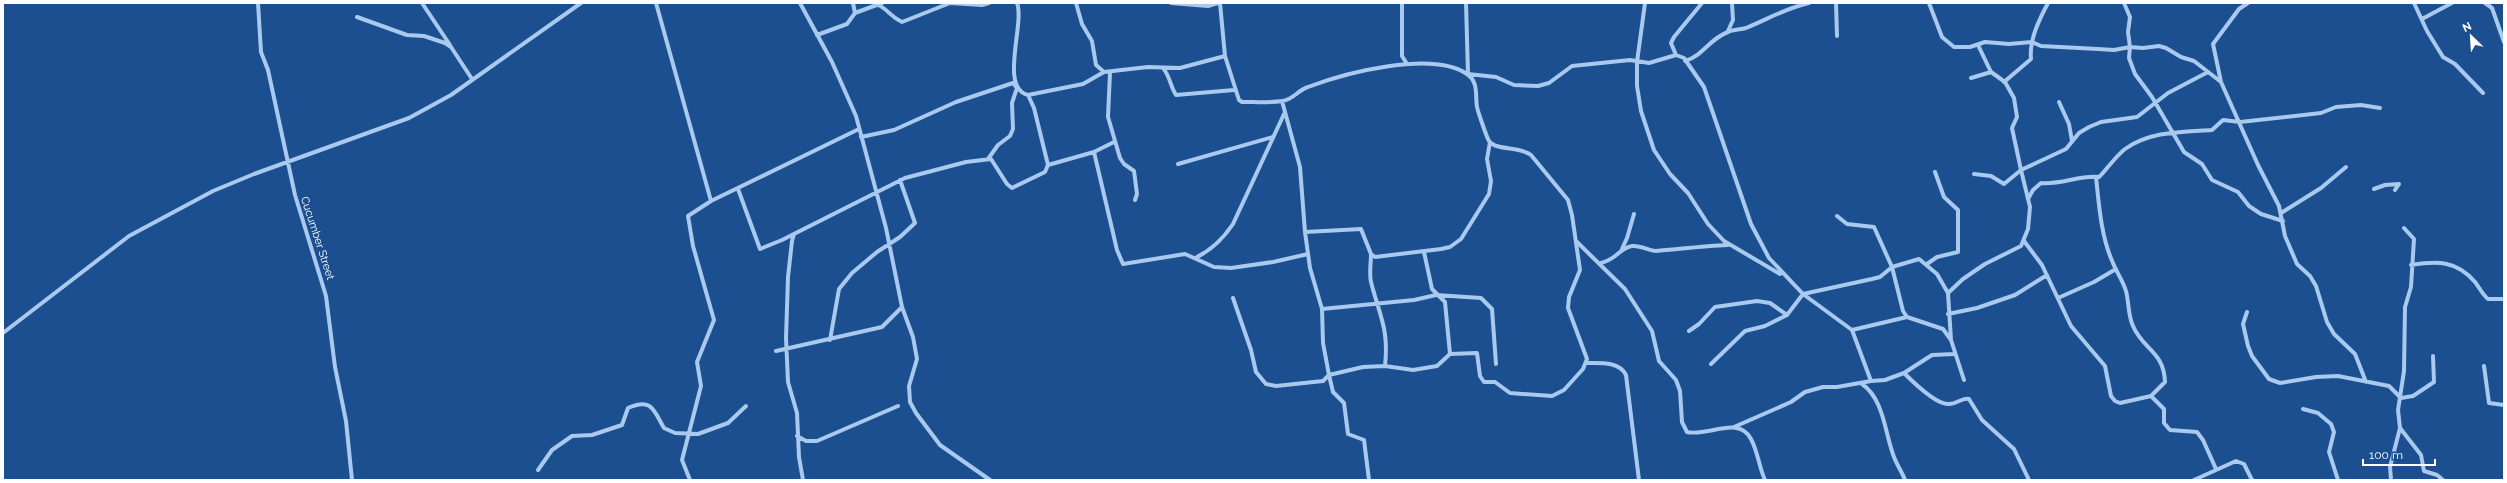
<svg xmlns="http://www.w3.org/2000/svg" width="2507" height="483" viewBox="0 0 2507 483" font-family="Raleway,sans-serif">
  <rect width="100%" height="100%" fill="#1b4f8f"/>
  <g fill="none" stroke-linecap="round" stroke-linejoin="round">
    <path stroke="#a9c9ee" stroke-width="4" d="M258,3L261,52L268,70L295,195L326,296L335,367L346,421L352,480
      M422,3L450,45
      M656,3L711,201L688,216L693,246L714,320L697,362L701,386L682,460L690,480
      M800,3L832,62L856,116L886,228L902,307L913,337L917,359L909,386L910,402L916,413L940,445L990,480
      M853,3L855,13
      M1076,3L1082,24L1092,41L1096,65L1104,72
      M1171,3L1208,6L1218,3
      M1220,3L1225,56L1239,100L1242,102C1255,102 1269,103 1282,101C1293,100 1298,90 1308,87C1345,73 1432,50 1467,74C1479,82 1475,96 1477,107C1478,112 1487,138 1489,141C1496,151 1520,146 1531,155L1568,200L1572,215L1580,270L1569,297L1568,308L1587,359L1583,369L1564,390L1552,396L1510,393L1495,382H1484L1480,376L1477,353L1450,354
      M1402,3V56L1407,64
      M1466,3L1468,74L1496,77L1514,85L1538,86L1549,83L1572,66L1630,60L1649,63L1676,55L1684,58L1704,87L1751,224L1769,258L1803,294L1852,330L1871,381L1885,380L1904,373C1913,382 1936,404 1948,404C1956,405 1962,397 1969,399L1982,420L2014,449L2029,480
      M1645,3L1637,62V86L1641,111L1654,150L1670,174L1688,193L1708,224L1724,241L1780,274
      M1836,3L1837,36
      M1929,3L1942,37L1954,47H1970L1985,42L2009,44L2032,42L2041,46L2098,49L2114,50L2130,47L2129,58L2135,74L2152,97L2184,152L2202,164L2212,180L2238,192L2249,206L2261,214L2283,221
      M2124,3L2130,17L2128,32L2130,47L2143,48L2159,46L2166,48L2181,57L2194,61L2221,82
      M2248,3L2239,9L2213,44L2221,82L2258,165L2279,206L2285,236L2297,264L2310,276L2316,286L2327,322L2334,334L2355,354L2366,382
      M2414,3L2427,31L2443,57L2455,64L2483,93
      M2485,3L2492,8L2504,42
      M878,5C888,9 889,16 902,22L950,3L982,5L989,3
      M357,17L407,35L424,36L445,43L451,47L472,79
      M2422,19L2452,3
      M1728,31L1733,20L1732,3
      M817,35L847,24L855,13L882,3
      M1978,45L1991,72
      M1676,55L1671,43L1674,37L1702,3
      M1685,61C1704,55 1709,39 1728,32C1733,29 1740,30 1746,28C1768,19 1786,8 1809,3
      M1163,68C1170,76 1170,86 1176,95L1234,90
      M1110,73L1108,117L1120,158L1124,164L1134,171L1137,194L1135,200
      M1971,78L1991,72L2005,82L2014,98L2017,117L2012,128L2021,170L2004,184L1991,176L1974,174
      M2004,82L2031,59C2029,40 2039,20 2048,3
      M1028,95L1083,84L1104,72L1148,67L1180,68L1225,56
      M1282,101L1300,167L1305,232L1310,268L1322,309L1323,343L1329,375L1333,392L1344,403L1348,434L1364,440L1369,480
      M2059,102L2069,124L2072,141
      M861,137L894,130L956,102L1013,83L1017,88L1012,103L1013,129L1010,136L998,145L988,159
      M1094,152L1117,250L1123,264L1185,254L1214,267L1231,268L1273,262L1308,254
      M1178,164L1273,137
      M1048,165L1094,152L1114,142
      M2096,177C2099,205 2101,237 2113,263C2117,273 2123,281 2126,291C2129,302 2128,316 2133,326C2143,350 2164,351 2165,382L2151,396
      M738,189L760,249L782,240L905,178L966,162L991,159L1007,184L1012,188L1045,172L1048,165L1034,108L1028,95C999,88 1025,24 1017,3
      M2374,189L2385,185L2399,184L2395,190
      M2028,199L2033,190L2041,183C2061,185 2079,175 2099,177C2107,169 2115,157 2125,149C2150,131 2182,132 2212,130L2223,120L2240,122L2321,113L2336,107L2361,105L2380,108
      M711,201L859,129
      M2281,213L2321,188L2346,167
      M1837,216L1847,224L1874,227L1892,267L1903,311L1907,317L1943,329L1951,340
      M1305,232L1361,229L1371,254L1375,257L1441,249L1450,247L1461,239L1489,194L1491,181L1487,159L1490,142
      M794,234L792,241L788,277L786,338L788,382L797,413L799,457L803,480
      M1576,241L1625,289L1652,331L1659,361L1676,380L1680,391L1682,422L1687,432C1707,437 1739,415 1751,439C1758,452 1759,467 1765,480
      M2024,241L2042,265L2071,326L2105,366L2111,396L2115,401L2120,403L2151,396L2164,409V423L2170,430L2197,432L2203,440L2216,469
      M1622,249L1627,238L1634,214
      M1371,254C1371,263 1369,274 1371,282C1380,317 1389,329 1385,366
      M1195,258C1212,250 1223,239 1233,224L1284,114
      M1601,263C1618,259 1619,248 1632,246C1641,245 1649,251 1656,251C1680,249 1704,246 1728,245
      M1927,264L1937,257L1958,252V210L1944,197L1935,172
      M2411,265C2437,261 2456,260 2475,282C2479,287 2482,294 2488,299H2504
      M1948,293L1951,340L1964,380
      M1233,298L1251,350L1256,372L1266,384L1276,386L1323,381L1329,375L1363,367L1385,366L1413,370L1437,366L1450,354L1445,302L1432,289L1424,252
      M2058,298L2094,282L2116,269
      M1322,309L1414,300L1436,295L1481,298L1492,309L1496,364
      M2247,312L2243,324L2248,346L2252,356L2269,379L2280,383L2316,377L2338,376L2389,386L2401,398L2413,396L2434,382L2433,356
      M1948,314L1977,308L2015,295L2047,275
      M1852,330L1907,317
      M1689,331L1699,324L1715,307L1757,301L1770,303L1787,315
      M3,333L129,236L213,191L254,174L409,118L451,95L581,3
      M830,340L839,289L852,273L877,252L900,237L915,223L900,180
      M776,351L882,327L902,307
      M1586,363C1600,363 1619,361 1626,375L1639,480
      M1711,364L1745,331L1765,326L1787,315L1803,294L1872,279L1880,277L1892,267L1919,259L1937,274L1948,293L1963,279L1985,264L2021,246L2028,229L2030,207L2021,170L2066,149L2079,133L2089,127L2101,122L2137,117L2168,93L2208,72
      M2484,366L2489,403L2504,405
      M1904,373L1932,355L1954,354
      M1862,384C1884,399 1885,434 1894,457C1897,465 1902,472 1905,480
      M2303,409L2318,413L2331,424L2334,432L2329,452L2338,480
      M1734,427L1791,402L1805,392L1823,387H1837L1871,381
      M2400,428L2421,455L2424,471L2437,475L2443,480
      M797,436L806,441H817L898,406
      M538,470L552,450L572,436L592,435L622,425L628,408C652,397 654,411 664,428L675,433L698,434L728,423L746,406
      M2194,480L2236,461L2244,464L2252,480
      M2391,480L2390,467L2400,428L2398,410L2404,371L2405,307L2411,287L2414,239L2404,228"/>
  </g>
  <g text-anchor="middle" stroke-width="4" stroke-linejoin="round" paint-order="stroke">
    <g font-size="11" fill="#fff" stroke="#1b4f8f">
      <text transform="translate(318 238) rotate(72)" y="4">Cucumber Street</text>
    </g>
  </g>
  <rect width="2507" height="483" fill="none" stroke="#ffffff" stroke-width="8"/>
  <g transform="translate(2471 36) rotate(335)" stroke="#1b4f8f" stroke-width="3" paint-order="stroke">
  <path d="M0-3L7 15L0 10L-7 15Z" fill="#ffffff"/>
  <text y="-6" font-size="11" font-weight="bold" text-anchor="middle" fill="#ffffff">N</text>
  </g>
  <path d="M2363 459v6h72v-6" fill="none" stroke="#ffffff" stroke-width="2"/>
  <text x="2369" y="459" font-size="12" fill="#ffffff" stroke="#1b4f8f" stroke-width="3" paint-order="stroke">100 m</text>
</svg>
